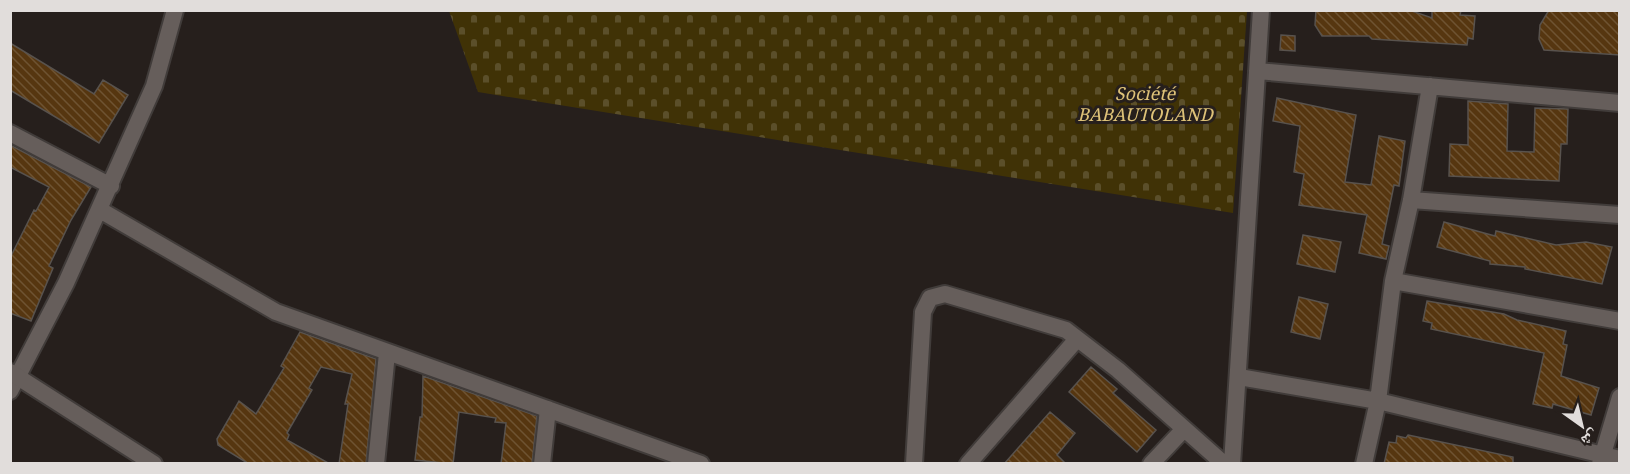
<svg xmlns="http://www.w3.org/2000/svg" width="1630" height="474" viewBox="0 0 1630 474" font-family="Georgia,'Noto Naskh Arabic',serif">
  <defs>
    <pattern id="cemetery-stones" width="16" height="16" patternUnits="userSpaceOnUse" patternTransform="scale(1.5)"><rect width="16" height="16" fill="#403206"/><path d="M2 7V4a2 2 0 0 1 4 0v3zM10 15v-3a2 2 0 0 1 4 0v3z" fill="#5b4f2a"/></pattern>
    <pattern id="building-back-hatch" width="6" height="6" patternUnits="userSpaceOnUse" patternTransform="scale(1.5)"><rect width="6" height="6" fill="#563610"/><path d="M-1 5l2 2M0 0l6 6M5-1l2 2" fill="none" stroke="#6e5332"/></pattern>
  </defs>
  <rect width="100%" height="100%" fill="#261f1c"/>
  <path fill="url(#cemetery-stones)" d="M449,11H1247L1233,213L478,92Z"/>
  <path fill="url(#building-back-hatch)" stroke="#58524d" stroke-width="1.5" d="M1316,10H1409L1432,18V10H1461L1460,15L1475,16L1473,39L1468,38L1467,45L1372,39L1369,36H1322L1315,25Z
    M1549,10H1620V55L1544,50L1539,39L1540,25Z
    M1281,35L1295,36V51L1280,50Z
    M10,43L94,94L103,80L128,95L99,143L10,90Z
    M1277,98L1356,115L1345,182L1371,185L1379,136L1405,141L1399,186L1394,185L1382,244L1389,246L1386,259L1359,253L1367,215L1299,205L1304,174L1294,172L1300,126L1273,121Z
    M1468,101L1508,104L1507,151L1534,152L1535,108L1568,109L1567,144H1561L1559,181L1449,176L1450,144L1468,145Z
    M10,145L91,187L71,220L49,266L53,268L31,321L10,313V258L34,210L36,211L49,187L10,167Z
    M1444,222L1495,236L1496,231L1556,245L1586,242L1612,247L1602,284L1525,269V267L1490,264V261L1437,247Z
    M1303,235L1341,242L1335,272L1297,264Z
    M1299,297L1328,304L1320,339L1291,332Z
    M1427,301L1504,314L1517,320L1566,331L1563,344L1567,345L1561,376L1599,388L1591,415L1553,404L1552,408L1533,404L1544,353L1431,329L1432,323L1423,321Z
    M300,332L376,359L366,464H339L348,404H345L352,374L321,367L309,388L312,390L287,433L289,435L287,440L330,464H249L218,445L217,439L239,401L256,414L284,368L281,366Z
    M1091,367L1117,389L1113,393L1156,430L1137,452L1069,392Z
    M423,376L537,416L532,464H501L506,423L495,422L496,418L459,412L453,464L415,460L420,417H422Z
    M1050,412L1075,433L1057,455L1066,464H1004Z
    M1408,435L1513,457V464H1384L1389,442L1396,443L1397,436L1406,438Z"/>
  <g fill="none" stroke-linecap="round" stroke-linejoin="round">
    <g stroke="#413c3a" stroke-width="20">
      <path id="minor" d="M1257,71L1620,103
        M10,133L111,186
        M1411,200L1620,215
        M100,210L276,312L701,464
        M1393,281L1620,321
        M1239,377L1378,401L1620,459
        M10,391L66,283L154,86L175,10
        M376,464L387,353
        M542,464L548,409
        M914,464L923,312L930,298L945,294L1066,330L1118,370L1224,464
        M968,464L1077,339
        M1151,464L1184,429
        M1232,464L1261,10
        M1364,464L1378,401L1393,281L1411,200L1430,86
        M1600,464L1620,397"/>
    </g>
    <g stroke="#413c3a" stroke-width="20">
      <path id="tertiary" d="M10,372L154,464"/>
    </g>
    <use href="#minor" stroke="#665e5b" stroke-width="16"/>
    <use href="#tertiary" stroke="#665e5b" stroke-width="16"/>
  </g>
  <g text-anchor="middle" stroke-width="6" stroke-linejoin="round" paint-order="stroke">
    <g font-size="18" font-style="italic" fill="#dec278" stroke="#261f1c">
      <text x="1145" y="100">Société<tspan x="1145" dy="21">BABAUTOLAND</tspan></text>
    </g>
  </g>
  <rect width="1630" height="474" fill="none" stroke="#e1dddb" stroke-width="24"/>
  <g transform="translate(1582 426) rotate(146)" stroke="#261f1c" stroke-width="4.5" paint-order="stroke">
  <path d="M0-4.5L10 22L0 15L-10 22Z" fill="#e1dddb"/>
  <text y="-9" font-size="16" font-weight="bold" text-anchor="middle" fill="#e1dddb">ش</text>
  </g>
</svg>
